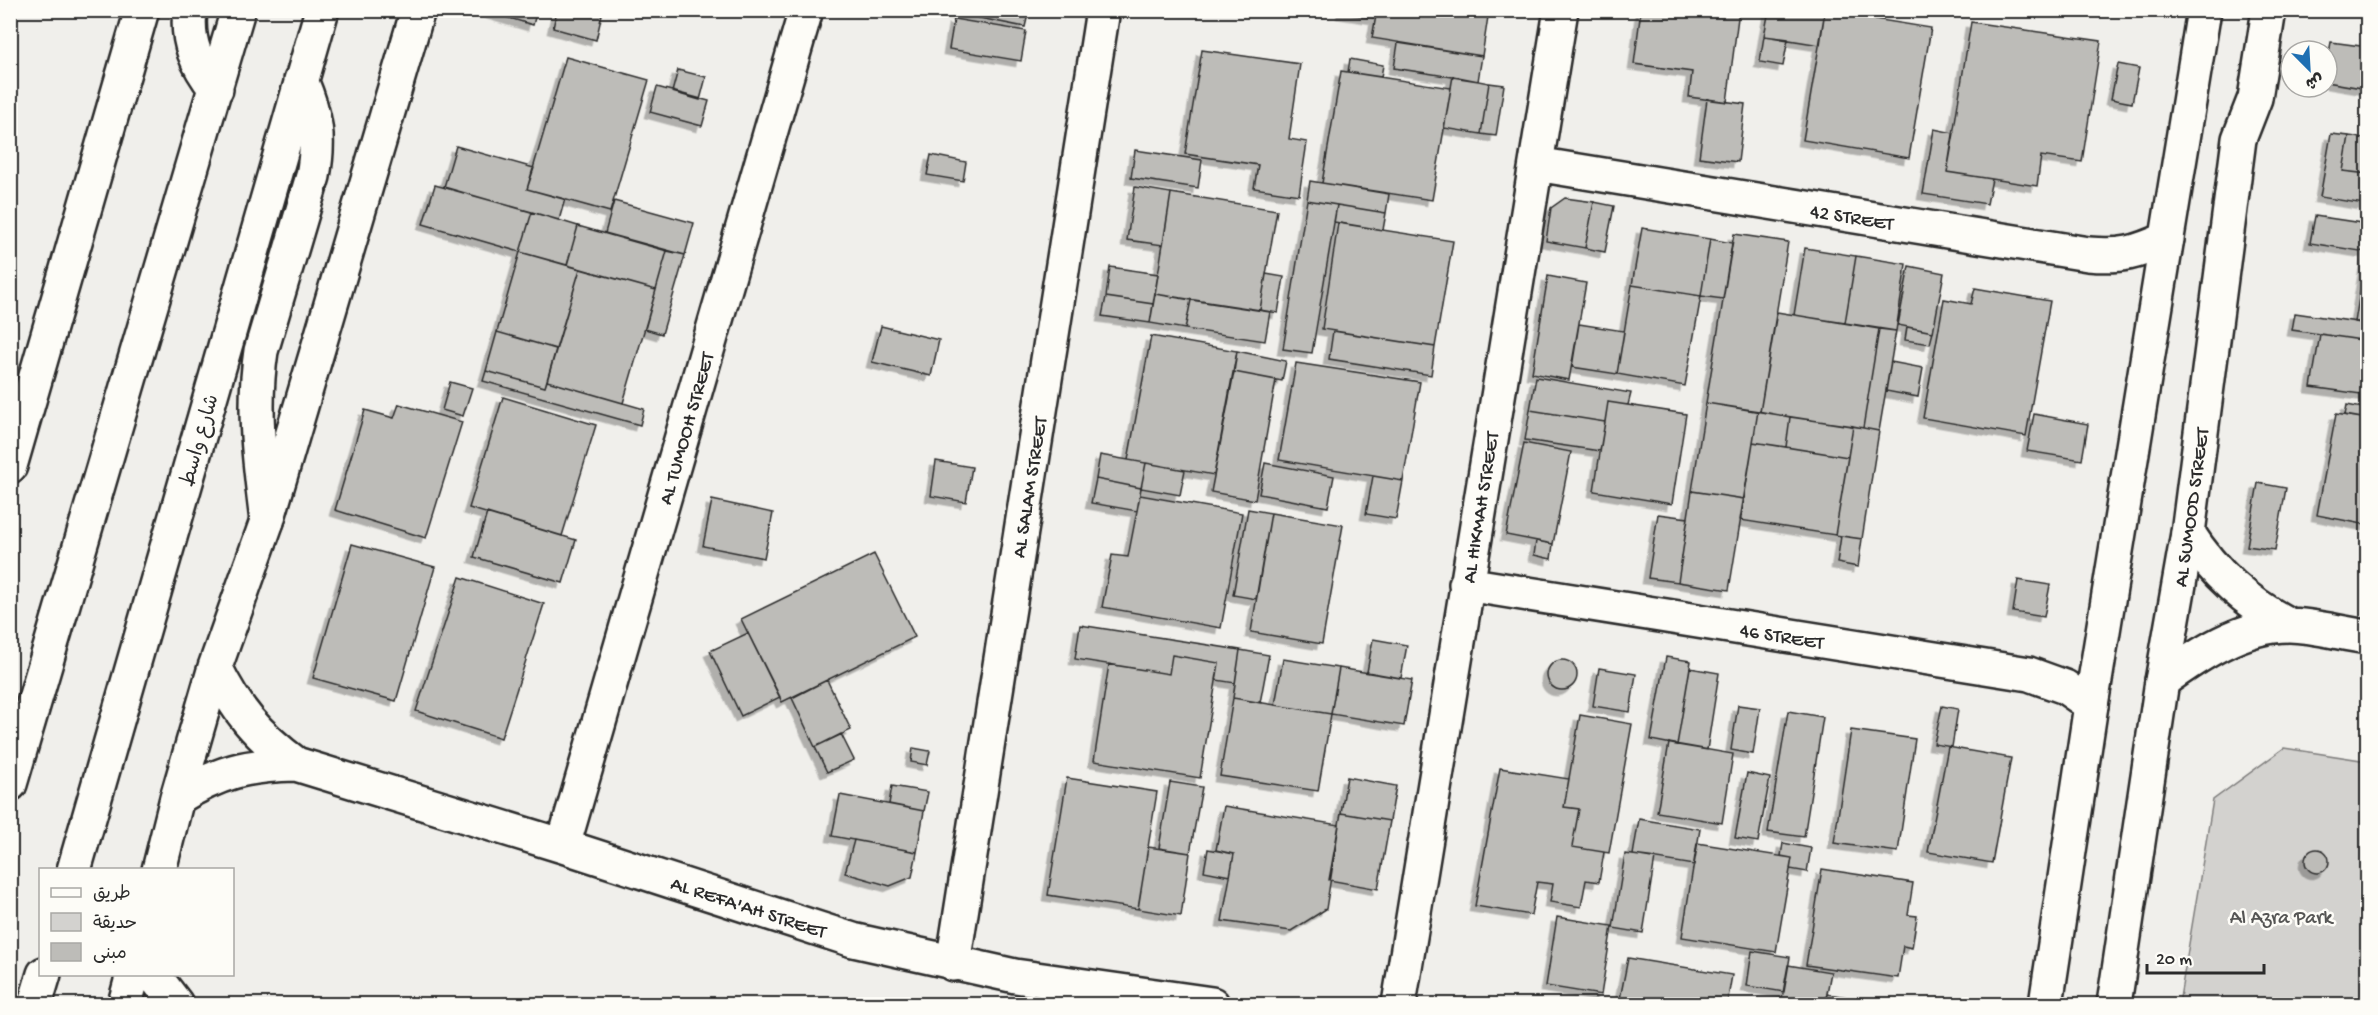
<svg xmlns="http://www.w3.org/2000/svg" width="2378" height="1015" viewBox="0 0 2378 1015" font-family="'Gochi Hand','Playpen Sans Arabic',sans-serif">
  <defs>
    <filter id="shadow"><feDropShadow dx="-5.5" dy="5.5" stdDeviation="0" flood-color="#0004"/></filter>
  </defs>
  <rect width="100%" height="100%" fill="#f0efeb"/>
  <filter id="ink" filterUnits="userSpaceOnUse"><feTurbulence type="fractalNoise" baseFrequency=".0167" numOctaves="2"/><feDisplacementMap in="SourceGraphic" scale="12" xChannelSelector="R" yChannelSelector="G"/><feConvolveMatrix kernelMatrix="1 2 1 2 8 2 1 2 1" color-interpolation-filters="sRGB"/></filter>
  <g filter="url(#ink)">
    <path fill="#d3d2cf" stroke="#7f7e7d" stroke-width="1.5" d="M2284,748L2367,761V1004H2179L2213,800Z"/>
    <path fill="#bdbcb8" stroke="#2b2b2b" stroke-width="1.5" filter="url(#shadow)" d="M482,10H537L533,25Z
      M557,10H603L596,40L553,28Z
      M940,10H1029L1025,27Z
      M1343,10H1377L1375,18L1342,13Z
      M1377,10H1489L1482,56L1372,38Z
      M1641,10H1739L1727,102L1689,97L1692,72L1634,64Z
      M1769,10H1825L1820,45L1764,36Z
      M1825,11L1931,28L1909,158L1803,140Z
      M954,19L1026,31L1021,61L949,49Z
      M1971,22L2101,41L2082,162L2041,156L2037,186L1947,172Z
      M1764,36L1788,39L1783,66L1760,62Z
      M2331,42L2368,47V89L2327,82V64Z
      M1398,43L1482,56L1478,81L1394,68Z
      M1202,50L1300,64L1289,139L1307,142L1299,195L1254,188L1258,165L1185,154Z
      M566,57L649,80L610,212L527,189Z
      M1350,59L1383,65L1381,77L1348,72Z
      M2118,64L2139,68L2132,103L2111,99Z
      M678,70L706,77L700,100L672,92Z
      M1341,71L1451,88L1432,200L1322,183Z
      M1453,76L1489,83L1481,134L1444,128Z
      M1489,83L1504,85L1496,136L1481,134Z
      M657,87L709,101L702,126L650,112Z
      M1707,99L1745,104L1738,162L1699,157Z
      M1934,129L1954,133L1947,172L1992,179L1987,204L1923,194Z
      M2331,134L2349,136L2343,171L2368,174L2364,204L2320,197Z
      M2349,136L2368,139V174L2343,171Z
      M456,146L534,168L527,189L565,199L559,220L444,187Z
      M1135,150L1202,160L1198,188L1131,178Z
      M931,155L966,162L963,181L927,175Z
      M1310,181L1389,194L1386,213L1307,200Z
      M435,185L532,212L520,252L423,224Z
      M1135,187L1171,193L1163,245L1127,240Z
      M1171,193L1277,210L1260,310L1155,294Z
      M1565,198L1594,202L1585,248L1546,241L1551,208Z
      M1307,200L1337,205L1312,353L1283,349Z
      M614,201L694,223L685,255L605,233Z
      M1594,202L1614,206L1605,252L1585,248Z
      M1337,205L1386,213L1383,230L1334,222Z
      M532,212L578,226L567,265L520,252Z
      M2315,216L2368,224L2366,252L2310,243Z
      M1338,223L1453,241L1435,347L1322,329Z
      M578,226L667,251L656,290L567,265Z
      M1642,228L1710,239L1701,296L1632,285Z
      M1734,234L1788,242L1760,412L1706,403Z
      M1710,239L1732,243L1723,299L1701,296Z
      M2368,243V324L2355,322Z
      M1805,248L1856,256L1845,323L1794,315Z
      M667,251L685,255L662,334L645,329Z
      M520,252L580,269L556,349L497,332Z
      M1856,256L1906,264L1896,331L1845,323Z
      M1909,266L1944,273L1933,332L1898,325Z
      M1110,267L1158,274L1153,304L1106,297Z
      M580,269L656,290L623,403L547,381Z
      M1266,274L1284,277L1278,313L1260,310Z
      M1548,276L1586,283L1569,380L1532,373Z
      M1632,285L1701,296L1685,386L1617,374Z
      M1975,288L2050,301L2026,436L1923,418L1944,299L1971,304Z
      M1155,294L1191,300L1185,329L1150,323Z
      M1106,297L1153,304L1150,323L1102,316Z
      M1191,300L1270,312L1265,341L1185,329Z
      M1777,312L1879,329L1863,428L1760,412Z
      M2295,313L2364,323L2361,340L2292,330Z
      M1579,324L1624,331L1617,374L1572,367Z
      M881,326L939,340L931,376L872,362Z
      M1907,327L1933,332L1930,344L1905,340Z
      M1879,329L1896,331L1879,431L1863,428Z
      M1333,331L1435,347L1431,375L1329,359Z
      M497,332L556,349L545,387L486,371Z
      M2320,334L2368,341V395L2311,387Z
      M1151,336L1237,351L1214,475L1128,460Z
      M1237,351L1286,361L1282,381L1234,372Z
      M1891,362L1923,368L1918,397L1886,391Z
      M1296,363L1420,382L1403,481L1279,460Z
      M486,371L545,387L547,381L644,409L640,425L483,381Z
      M1234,372L1276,380L1255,500L1211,492Z
      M1536,377L1631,393L1628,405L1608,402L1605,422L1530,410Z
      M450,382L472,388L463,416L442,410Z
      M503,397L596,425L562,536L469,508Z
      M1608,402L1686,414L1672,504L1594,491Z
      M1706,403L1758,411L1744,499L1692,491Z
      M399,404L462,422L426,538L335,510L365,410L394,418Z
      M2347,405L2368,409V419L2345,415Z
      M1530,410L1605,422L1600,451L1525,440Z
      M1758,411L1790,417L1786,447L1753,442Z
      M2034,414L2088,424L2082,460L2027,451Z
      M2336,414L2368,419V525L2317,515Z
      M1790,417L1853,426L1848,457L1786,447Z
      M1853,426L1879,431L1862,539L1835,535Z
      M1753,442L1848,457L1835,535L1740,520Z
      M1524,443L1571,452L1553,544L1506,535Z
      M1100,455L1146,463L1141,488L1096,479Z
      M936,461L972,467L966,502L931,496Z
      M1146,463L1185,470L1180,495L1141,488Z
      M1265,463L1334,476L1328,507L1259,494Z
      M1373,476L1403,481L1396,519L1366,514Z
      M1096,479L1141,488L1137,511L1091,503Z
      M2258,483L2286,488L2275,550L2247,546Z
      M1692,491L1744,499L1729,590L1678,582Z
      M1140,495L1242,513L1221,628L1102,607L1112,555L1128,557Z
      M712,500L773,513L764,558L703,546Z
      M1248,509L1271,513L1256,599L1233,595Z
      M487,513L576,540L563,583L474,557Z
      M1271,513L1343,525L1322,644L1251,632Z
      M1658,514L1688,518L1678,582L1648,578Z
      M1841,536L1862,539L1858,567L1837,563Z
      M1536,541L1553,544L1551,559L1534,555Z
      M352,544L435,567L396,701L313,678Z
      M874,554L915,637L782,702L741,619Z
      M460,577L544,604L501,738L416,711Z
      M2018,580L2050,585L2044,617L2013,612Z
      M1080,625L1240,650L1235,683L1216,680L1219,663L1172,655L1169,674L1075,659Z
      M748,633L780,697L741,716L710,651Z
      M1373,639L1407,645L1401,678L1367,672Z
      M1240,650L1269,655L1260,703L1233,698Z
      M1172,655L1219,663L1200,778L1094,761L1109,664L1169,674Z
      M1666,657L1691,661L1677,745L1651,740Z
      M1283,659L1339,668L1331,714L1275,705Z
      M1547 675a15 15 0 1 1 30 0a15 15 0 1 1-30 0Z
      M1339,668L1412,680L1404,726L1331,714Z
      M1599,668L1636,674L1630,712L1593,706Z
      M1690,668L1719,673L1707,750L1677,745Z
      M827,680L851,730L815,747L792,698Z
      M1233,698L1331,714L1318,791L1220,776Z
      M1738,705L1760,708L1753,754L1731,750Z
      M1942,706L1958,709L1952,747L1934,744Z
      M1788,711L1823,717L1804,837L1768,832Z
      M1580,715L1632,724L1609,853L1572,847L1579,809L1564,807Z
      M1851,730L1915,739L1898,852L1834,843Z
      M841,734L854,760L827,772L815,747Z
      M1669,743L1733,754L1722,823L1657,812Z
      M1948,747L2011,758L1992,863L1928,852Z
      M913,748L930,751L927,765L911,762Z
      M1500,768L1569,779L1564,807L1579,809L1572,847L1604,852L1599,882L1586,880L1581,907L1550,902L1553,884L1537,882L1531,915L1475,906Z
      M1747,773L1770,778L1758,842L1735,838Z
      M1347,777L1396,786L1390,821L1341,813Z
      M1067,778L1157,792L1138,909L1048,895Z
      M1170,782L1202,787L1190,853L1159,848Z
      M892,786L928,792L924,811L889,804Z
      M840,795L924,811L917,852L832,836Z
      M1224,806L1339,825L1326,909L1291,931L1222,921L1234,854L1216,850Z
      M1341,813L1390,821L1378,889L1329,880Z
      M1639,819L1700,829L1694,865L1633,855Z
      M854,840L917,852L912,877L890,886L845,873Z
      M1697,843L1792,858L1776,952L1682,937Z
      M1783,843L1811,848L1807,872L1790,869L1792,858L1781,856Z
      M1148,847L1190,853L1181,916L1138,909Z
      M2305 861a12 12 0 1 1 24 0a12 12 0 1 1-24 0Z
      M1208,849L1234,854L1230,876L1204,871Z
      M1625,854L1655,858L1643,933L1613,928Z
      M1822,869L1913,883L1908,915L1917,916L1912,948L1903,946L1898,978L1806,965Z
      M1557,917L1612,926L1601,995L1546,986Z
      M1752,951L1790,957L1784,992L1747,986Z
      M1628,958L1732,975L1727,1004H1653L1620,999Z
      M1788,965L1831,972L1825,1004H1781Z
      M1827,994L1897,1004H1825Z"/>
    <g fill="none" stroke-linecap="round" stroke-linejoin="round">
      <g stroke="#2b2b2b" stroke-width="38">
        <path id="street" d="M1536,164L2088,254C2122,257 2136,253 2167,239
          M2188,533C2214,574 2246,602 2289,625
          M1466,584L2029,674L2065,687L2091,705
          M215,667C236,710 257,735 296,764
          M2162,681C2198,655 2242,625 2289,625C2313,625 2343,634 2368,637
          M177,798C219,772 246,765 296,764L563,846L853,940L1015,976L1212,1004
          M563,846L806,10
          M159,870L177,798L215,667L267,521L418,10
          M953,964L1103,10
          M153,974L176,1004
          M125,1004L133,974
          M1399,1004L1561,10"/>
      </g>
      <g stroke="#2b2b2b" stroke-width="38">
        <path id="secondary" d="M10,466L142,10
          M2046,1004L2091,705L2204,10
          M2114,1004L2162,681L2188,533L2239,139L2255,98L2269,10"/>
      </g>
      <g stroke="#2b2b2b" stroke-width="38">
        <path id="highway" d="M190,10C186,42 197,65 216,89
          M267,521C260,463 252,410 261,351L313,176C320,138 316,116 301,80
          M10,784L238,10
          M74,870L322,10
          M35,1004L44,974"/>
      </g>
      <use href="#street" stroke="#fdfcf7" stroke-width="33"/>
      <use href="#secondary" stroke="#fdfcf7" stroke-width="33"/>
      <use href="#highway" stroke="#fdfcf7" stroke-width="33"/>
    </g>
  </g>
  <g text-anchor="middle" stroke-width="5" stroke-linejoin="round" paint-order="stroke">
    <g font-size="20" fill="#2b2b2b" stroke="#fdfcf7">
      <text transform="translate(1852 216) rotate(9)" y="7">42 STREET</text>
      <text transform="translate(685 428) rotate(-74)" y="7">AL TUMOOH STREET</text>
      <text transform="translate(198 440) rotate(-74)" y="7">شارع واسط</text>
      <text transform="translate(1028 487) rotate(-81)" y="7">AL SALAM STREET</text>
      <text transform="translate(1479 507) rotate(-81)" y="7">AL HIKMAH STREET</text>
      <text transform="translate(2190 507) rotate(-82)" y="7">AL SUMOOD STREET</text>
      <text transform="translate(1782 635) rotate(9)" y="7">46 STREET</text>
      <text transform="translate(749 906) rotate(18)" y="7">AL REFA'AH STREET</text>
    </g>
    <g font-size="20" fill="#555554" stroke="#fdfcf7">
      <text x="2281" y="923">Al Azra Park</text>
    </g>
  </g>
  <rect width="2378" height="1015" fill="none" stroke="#fdfcf7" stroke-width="36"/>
  <rect x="18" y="18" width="2342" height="979" fill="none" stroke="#2b2b2b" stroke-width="2" filter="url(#ink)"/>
  <rect x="39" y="868" width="195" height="108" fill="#fdfcf7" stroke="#a9a8a5" stroke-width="1.5"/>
  <rect x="51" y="888" width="30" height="9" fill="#fdfcf7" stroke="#a9a8a5" stroke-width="1.5"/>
  <text x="93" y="898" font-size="18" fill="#2b2b2b">طريق</text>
  <rect x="51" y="913" width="30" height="18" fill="#d3d2cf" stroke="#a9a8a5" stroke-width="1.5"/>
  <text x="93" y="928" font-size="18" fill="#2b2b2b">حديقة</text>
  <rect x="51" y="943" width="30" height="18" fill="#bdbcb8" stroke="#a9a8a5" stroke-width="1.5"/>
  <text x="93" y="958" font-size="18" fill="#2b2b2b">مبنى</text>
  <g transform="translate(2309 69) rotate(156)"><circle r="28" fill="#fdfcf7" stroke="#a9a8a5" stroke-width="1.5"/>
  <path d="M0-4.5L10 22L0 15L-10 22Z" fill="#1f6fb2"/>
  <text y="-9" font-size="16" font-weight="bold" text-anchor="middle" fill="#2b2b2b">ش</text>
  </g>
  <path d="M2147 964v9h117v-9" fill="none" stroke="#2b2b2b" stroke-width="3"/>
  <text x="2156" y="964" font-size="18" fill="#2b2b2b" stroke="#fdfcf7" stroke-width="4.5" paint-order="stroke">20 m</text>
</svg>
